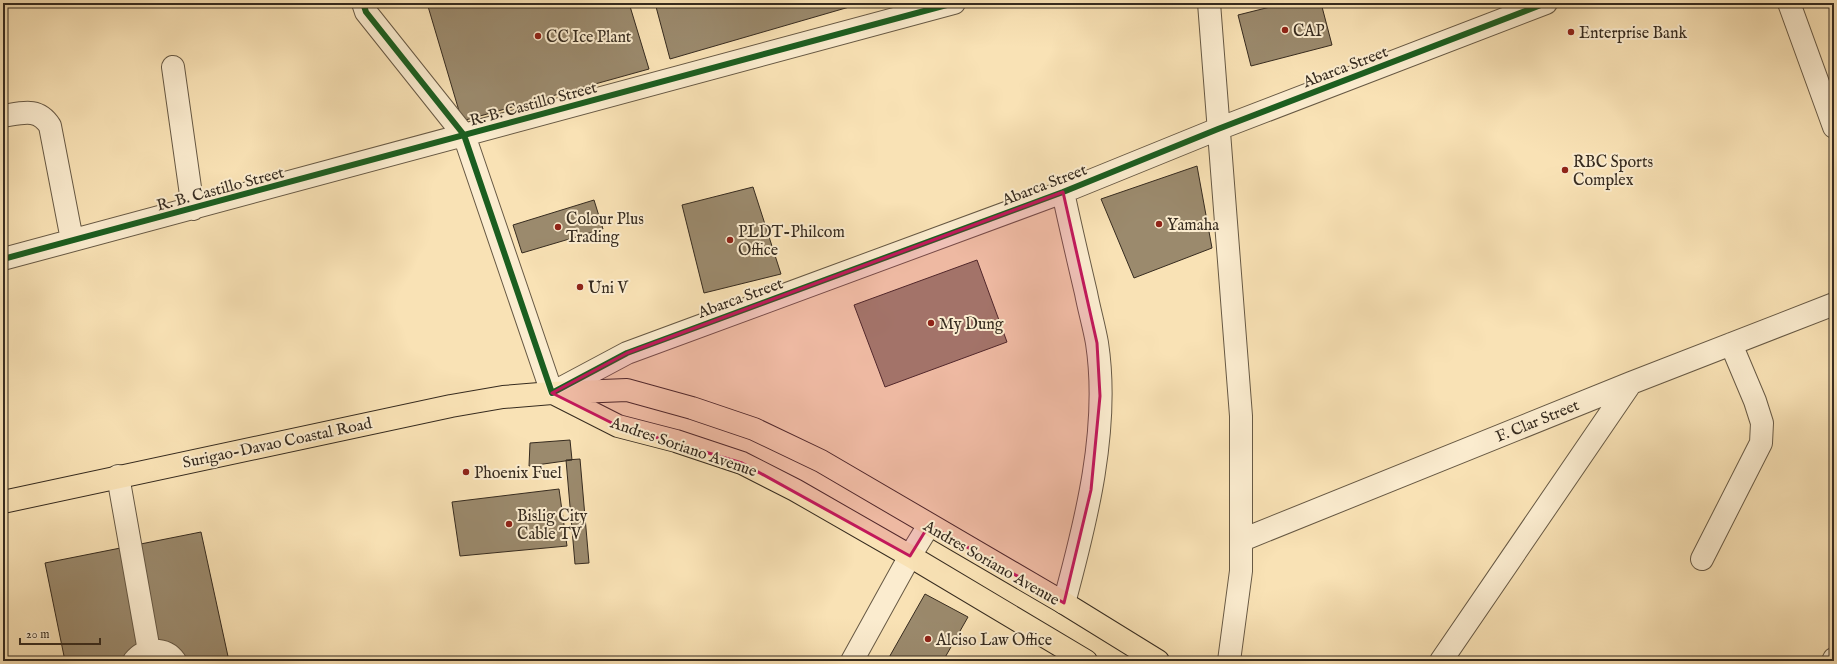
<svg xmlns="http://www.w3.org/2000/svg" width="1837" height="664" viewBox="0 0 1837 664" font-family="'IM FELL English',serif">
  <rect width="100%" height="100%" fill="#f9e2b5"/>
  <filter id="stains"><feTurbulence type="fractalNoise" baseFrequency=".005" numOctaves="4"/><feColorMatrix values="0 0 0 0 .2 0 0 0 0 .09 0 0 0 0 .02 0 0 0 .5 -.17"/></filter>
  <radialGradient id="worn" r=".72"><stop offset=".6" stop-color="#630" stop-opacity="0"/><stop offset="1" stop-color="#630" stop-opacity=".3"/></radialGradient>
  <path fill="#9b8a6d" stroke="#362b1f" d="M427,3H629L649,69L462,121Z
    M655,3H863L670,59Z
    M1286,3H1321L1332,45L1251,66L1238,15Z
    M1197,166L1212,248L1134,278L1101,199Z
    M753,187L781,274L704,293L682,205Z
    M594,200L603,229L522,253L513,225Z
    M977,260L1007,342L885,387L854,305Z
    M570,440L572,460L529,466L530,443Z
    M580,459L589,563L575,564L566,460Z
    M559,489L567,546L460,556L452,502Z
    M201,532L229,661H65L45,563Z
    M925,594L968,617L943,661H887Z"/>
  <g fill="none" stroke-linecap="round" stroke-linejoin="round">
    <g stroke="#675944" stroke-width="24">
      <path id="minor" d="M363,3L366,12L464,135L552,393L627,353L1063,192L1218,129L1546,3
        M1209,3L1241,416V571L1229,661
        M1789,3L1834,127
        M173,67L193,209
        M3,116C22,113 38,107 50,126L72,240
        M1063,192C1070,225 1078,259 1086,293C1089,309 1094,326 1097,343C1110,428 1086,522 1064,603
        M3,259L954,3
        M118,476L149,651
        M1242,540L1631,383L1834,304
        M1702,559L1761,443L1762,423L1755,401L1731,344
        M134,661C144,648 165,647 175,661
        M852,661L910,556L929,525
        M1441,661L1631,383
        M1833,661L1834,659"/>
    </g>
    <g stroke="#362b1f" stroke-width="24">
      <path id="highway" d="M553,393L618,426L676,441L742,463L795,490L910,556L1086,661
        M3,502L451,406L503,397L552,393L627,390L692,408L754,429L821,461L1064,603L1158,661"/>
    </g>
    <use href="#minor" stroke="#fbeccf" stroke-width="22"/>
    <use href="#highway" stroke="#f9e2b5" stroke-width="22"/>
    <g stroke="#fbeccf" stroke-width="8">
      <path id="cycleway" d="M363,3L366,12L464,135L552,393L627,353L1063,192L1218,129L1546,3
        M3,259L954,3"/>
    </g>
    <use href="#cycleway" stroke="#1b5e20" stroke-width="6"/>
  </g>
  <path fill="#c2185b" fill-opacity="0.2" stroke="#c2185b" stroke-width="3" stroke-linejoin="round" d="M1063,192L1097,343L1100,396L1091,490L1064,603L929,525L910,556L742,463L618,426L552,393L627,353Z"/>
  <g fill="#8f2418" stroke="#fbeccf" stroke-width="1.5">
    <circle cx="1285" cy="30" r="4"/>
    <circle cx="1571" cy="32" r="4"/>
    <circle cx="538" cy="36" r="4"/>
    <circle cx="1565" cy="170" r="4"/>
    <circle cx="1159" cy="224" r="4"/>
    <circle cx="558" cy="227" r="4"/>
    <circle cx="730" cy="240" r="4"/>
    <circle cx="580" cy="287" r="4"/>
    <circle cx="931" cy="323" r="4"/>
    <circle cx="466" cy="472" r="4"/>
    <circle cx="509" cy="524" r="4"/>
    <circle cx="928" cy="639" r="4"/>
  </g>
  <g text-anchor="middle" stroke-width="4" stroke-linejoin="round" paint-order="stroke">
    <g font-size="16" fill="#362b1f" stroke="#fbeccf" text-anchor="start">
      <text x="1293" y="36">CAP</text>
      <text x="1579" y="38">Enterprise Bank</text>
      <text x="546" y="42">CC Ice Plant</text>
      <text x="1573" y="167">RBC Sports<tspan x="1573" dy="18">Complex</tspan></text>
      <text x="566" y="224">Colour Plus<tspan x="566" dy="18">Trading</tspan></text>
      <text x="1167" y="230">Yamaha</text>
      <text x="738" y="237">PLDT-Philcom<tspan x="738" dy="18">Office</tspan></text>
      <text x="588" y="293">Uni V</text>
      <text x="939" y="329">My Dung</text>
      <text x="474" y="478">Phoenix Fuel</text>
      <text x="517" y="521">Bislig City<tspan x="517" dy="18">Cable TV</tspan></text>
      <text x="936" y="645">Alciso Law Office</text>
    </g>
    <g font-size="16" fill="#362b1f" stroke="#fbeccf">
      <text transform="translate(1345 66) rotate(-21)" y="6">Abarca Street</text>
      <text transform="translate(533 103) rotate(-15)" y="6">R. B. Castillo Street</text>
      <text transform="translate(1044 184) rotate(-21)" y="6">Abarca Street</text>
      <text transform="translate(220 188) rotate(-15)" y="6">R. B. Castillo Street</text>
      <text transform="translate(740 297) rotate(-20)" y="6">Abarca Street</text>
      <text transform="translate(1537 420) rotate(-22)" y="6">F. Clar Street</text>
      <text transform="translate(277 442) rotate(-12)" y="6">Surigao-Davao Coastal Road</text>
      <text transform="translate(684 446) rotate(19)" y="6">Andres Soriano Avenue</text>
      <text transform="translate(992 562) rotate(30)" y="6">Andres Soriano Avenue</text>
    </g>
  </g>
  <rect width="1837" height="664" fill="none" stroke="#f9e2b5" stroke-width="16"/>
  <rect x="4" y="4" width="1829" height="656" fill="none" stroke="#362b1f" stroke-width="2"/>
  <rect x="8" y="8" width="1821" height="648" fill="none" stroke="#362b1f"/>
  <path d="M20 638v6h80v-6" fill="none" stroke="#362b1f" stroke-width="2"/>
  <text x="26" y="638" font-size="12" fill="#362b1f" stroke="#fbeccf" stroke-width="3" paint-order="stroke">20 m</text>
  <rect width="100%" height="100%" filter="url(#stains)"/>
  <rect width="100%" height="100%" fill="url(#worn)"/>
</svg>
